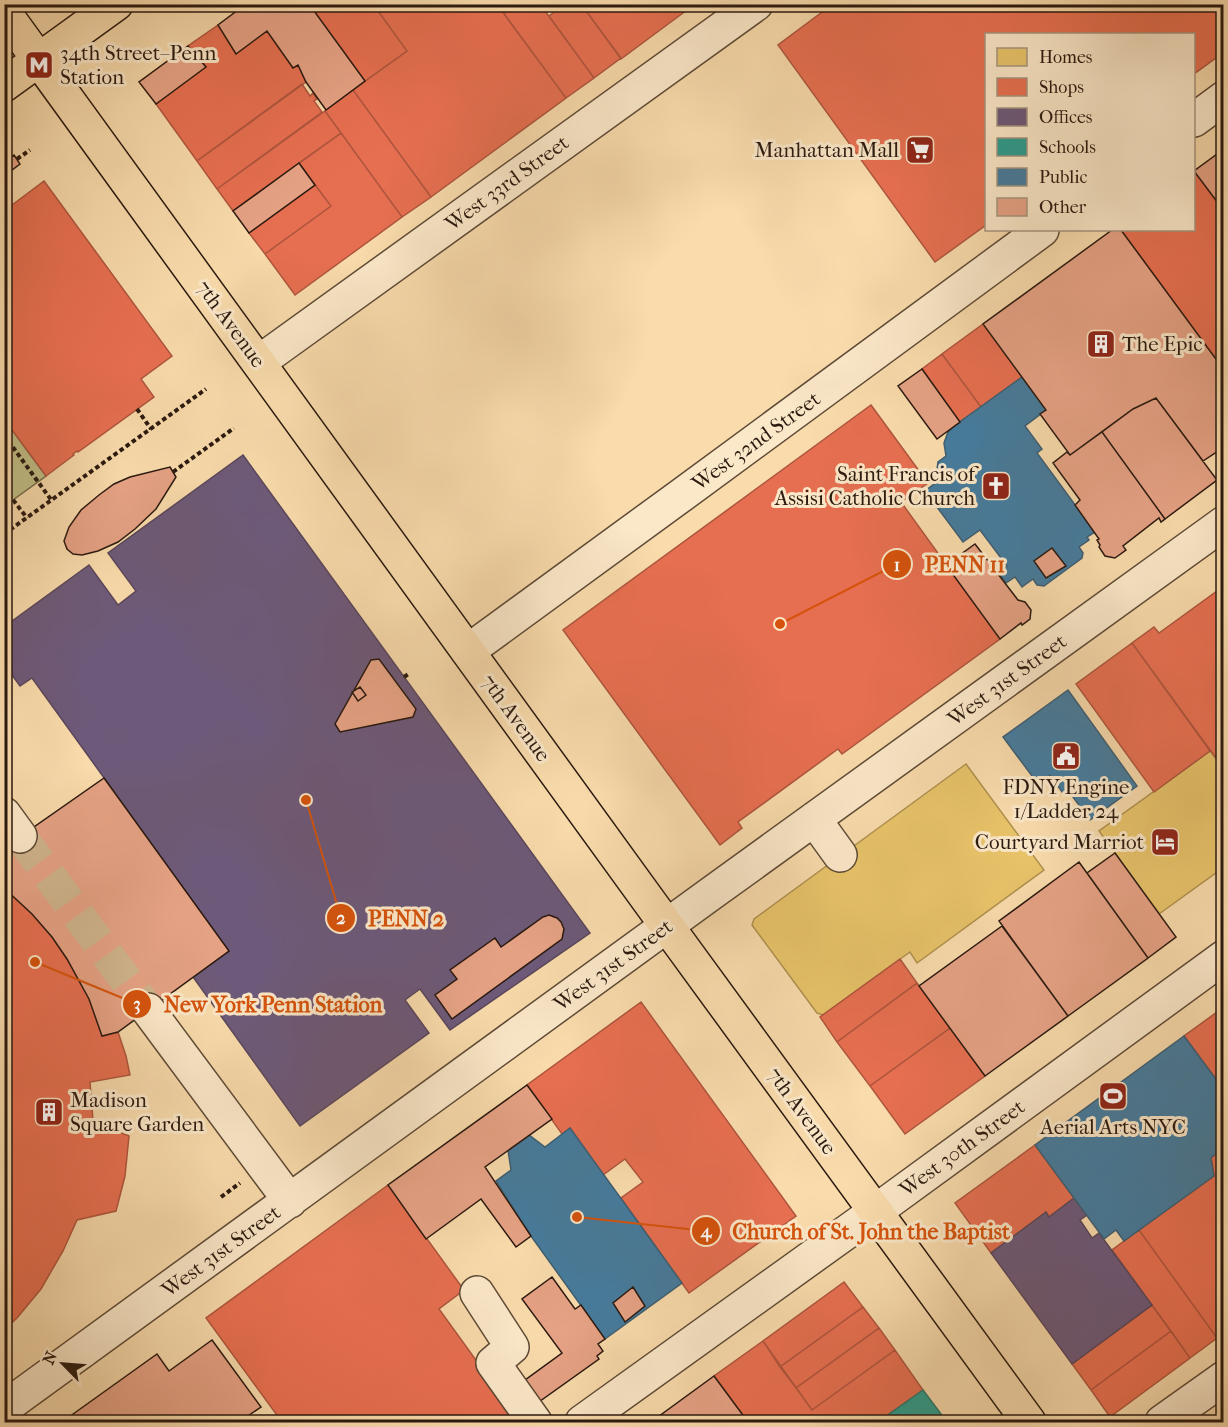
<svg xmlns="http://www.w3.org/2000/svg" width="1228" height="1427" viewBox="0 0 1228 1427" font-family="'IM FELL French Canon',serif">
  <rect width="100%" height="100%" fill="#f9dbac"/>
  <filter id="stains"><feTurbulence type="fractalNoise" baseFrequency=".00333" numOctaves="4"/><feColorMatrix values="0 0 0 0 .2 0 0 0 0 .09 0 0 0 0 .02 0 0 0 .5 -.17"/></filter>
  <radialGradient id="worn" r=".72"><stop offset=".6" stop-color="#630" stop-opacity="0"/><stop offset="1" stop-color="#630" stop-opacity=".3"/></radialGradient>
  <path fill="#c1bf87" stroke="#766c4b" stroke-width="1.5" d="M4,419L46,476L6,505L4,503Z"/>
  <path fill="#e9c46a" stroke="#b0914f" stroke-width="1.5" d="M1210,751L1224,769V867L1159,914L1099,831Z
    M966,764L1044,870L917,963L910,952L823,1015L817,1013L752,925L754,919Z"/>
  <path fill="#e76f51" stroke="#ae553d" stroke-width="1.5" d="M309,4H373L407,51L365,81Z
    M373,4H497L566,98L431,197L353,90L407,51Z
    M517,4H540L594,78L566,98L504,14Z
    M565,4H581L621,58L594,78L549,16Z
    M581,4H695L621,59Z
    M833,4H1224V52L1194,74V34H986V225L935,262L778,45Z
    M218,25L236,54L267,31L293,68L298,65L306,82L197,161L156,104L206,67L188,46Z
    M302,84L310,96L313,93L317,99L314,101L322,112L217,189L197,161Z
    M353,90L431,197L402,217L325,111Z
    M325,111L341,133L233,211L217,189Z
    M341,133L402,217L295,295L265,254L331,206L299,163Z
    M1194,171L1224,211V370L1121,230H1194Z
    M44,181L172,356L141,379L154,397L78,452L77,451L73,454L74,455L46,476L4,419V195L12,205Z
    M315,185L331,206L265,254L249,233Z
    M983,324L1022,377L981,407L942,354Z
    M942,354L981,407L960,422L922,369Z
    M871,405L928,483L901,502L1000,639L842,754L838,749L738,822L742,828L720,845L563,630Z
    M1224,586V769L1132,643L1154,627L1159,633Z
    M1132,643L1210,751L1154,792L1076,684Z
    M4,888L32,914L52,937L67,959L89,999L102,1036L118,1032L126,1056L130,1075L90,1082L93,1121L129,1136L125,1176L116,1211L77,1220L63,1251L41,1289L17,1318L4,1330Z
    M900,959L917,983L837,1042L820,1017Z
    M917,983L950,1028L870,1086L837,1042Z
    M641,1002L796,1216L689,1293L621,1198L643,1182L625,1159L603,1175L570,1128L562,1134L527,1085Z
    M1224,1007V1090L1184,1036Z
    M950,1028L985,1076L905,1134L870,1086Z
    M1035,1145L1074,1198L1049,1217L1046,1212L991,1253L955,1203Z
    M1224,1147V1334L1217,1338L1139,1230L1214,1176L1211,1158Z
    M388,1185L464,1290L439,1309L478,1363L520,1416L511,1422H282L206,1318Z
    M1139,1230L1217,1338L1190,1358L1112,1250Z
    M844,1282L863,1307L780,1367L763,1341Z
    M1152,1305L1171,1331L1091,1390L1072,1364Z
    M863,1307L879,1328L796,1388L780,1367Z
    M879,1328L895,1350L812,1410L796,1388Z
    M1171,1331L1190,1358L1110,1417L1091,1390Z
    M763,1341L812,1410L895,1350L923,1390L878,1422H748L714,1376Z"/>
  <path fill="#6d597a" stroke="#59465a" stroke-width="1.5" d="M243,455L590,933L450,1030L420,989L405,1000L429,1033L300,1126L193,977L229,951L32,678L20,686L4,664V627L89,565L118,605L136,591L108,553Z
    M1074,1198L1087,1215L1080,1220L1092,1238L1099,1233L1152,1305L1072,1364L991,1253L1046,1212L1049,1217Z"/>
  <path fill="#2a9d8f" stroke="#2a7569" stroke-width="1.5" d="M923,1390L947,1422H878Z"/>
  <path fill="#457b9d" stroke="#3d5e72" stroke-width="1.5" d="M1022,377L1046,410L1025,426L1042,449L1037,453L1095,532L1087,537L1089,540L1079,547L1083,553L1082,558L1044,586L1037,585L1033,579L1022,587L1015,577L1006,583L998,572L1007,566L980,530L963,542L925,491L938,481L935,476L939,473L937,469L938,462L946,456L944,443L948,432L954,426Z
    M1068,690L1137,786L1090,820L1070,793L1065,796L1050,775L1038,784L1003,737Z
    M1184,1036L1224,1090V1147L1211,1158L1214,1176L1124,1241L1116,1230L1104,1239L1035,1145Z
    M570,1128L682,1283L605,1339L531,1236L496,1181L511,1170L508,1150L529,1135L545,1147Z"/>
  <path fill="#e6a285" stroke="#2a190f" stroke-width="1.5" d="M246,4H309L365,81L326,110L306,82L298,65L293,68L267,31L236,54L218,25Z
    M188,46L206,67L156,104L139,82Z
    M1224,149V211L1194,171Z
    M14,155L20,164L4,176V162Z
    M299,163L315,185L249,233L233,211Z
    M1112,230H1121L1224,370V447L1203,461L1156,398L1133,409L1070,455L1040,414L1046,410L983,324Z
    M922,369L960,422L937,439L898,386Z
    M1156,398L1217,480L1165,519L1102,432L1133,409Z
    M1102,432L1165,519L1161,522L1159,518L1123,546L1126,550L1115,558L1105,556L1099,547L1100,545L1097,540L1099,539L1075,505L1080,500L1053,463L1067,452L1070,455Z
    M170,467L176,477L156,509L135,529L118,542L98,551L82,555L73,554L67,549L64,541L69,527L81,510L99,495L114,484L130,477Z
    M975,544L1018,600L1025,602L1031,610L1030,619L1022,625L1021,623L1000,639L946,565Z
    M1052,548L1066,566L1046,578L1034,561Z
    M379,659L416,709L413,717L340,732L335,724L371,660Z
    M360,687L366,695L358,701L352,692Z
    M104,778L229,951L118,1032L102,1036L89,999L67,959L52,937L32,914L4,888V848Z
    M1115,853L1176,937L1148,958L1087,873Z
    M1079,862L1148,958L1068,1016L999,921Z
    M549,915L557,918L561,922L564,929L562,939L452,1019L435,995L457,979L450,970L495,938L501,947L543,917Z
    M1002,926L1068,1016L985,1076L919,986Z
    M527,1085L552,1119L485,1167L531,1236L516,1247L481,1199L426,1239L388,1185Z
    M552,1277L575,1309L581,1305L605,1339L598,1344L603,1351L597,1356L599,1359L536,1404L521,1383L562,1353L522,1299Z
    M633,1287L645,1306L625,1322L613,1303Z
    M212,1340L261,1407L239,1422H62L157,1354L169,1371Z
    M714,1376L748,1422H651Z"/>
  <g fill="none" stroke-linecap="round" stroke-linejoin="round">
    <path stroke="#d0b48d" stroke-width="33" stroke-dasharray="33 16" stroke-linecap="butt" d="M20,836L148,1010"/>
    <g stroke="#5e4a36" stroke-width="36">
      <path id="minor" d="M1194,120L1224,98
        M259,362L756,4
        M468,651L679,497L1042,230
        M4,814L20,836
        M814,819L840,855
        M148,1010L290,1201
        M477,1293L512,1347L493,1363L535,1422
        M4,1408L709,895L1224,523
        M582,1422L876,1211L1224,957
        M1162,1422L1224,1378"/>
    </g>
    <g stroke="#2a190f" stroke-width="36">
      <path id="major" d="M4,12L667,926L1029,1422
        M4,85L116,4"/>
    </g>
    <path stroke="#2a190f" stroke-width="4" stroke-dasharray="4.5 3" stroke-linecap="butt" d="M17,159L30,150
      M137,409L151,429
      M4,435L52,501
      M173,472L234,428
      M4,488L27,518
      M4,534L206,389
      M404,677L410,673
      M221,1197L240,1183"/>
    <use href="#minor" stroke="#fbe8c9" stroke-width="33"/>
    <use href="#major" stroke="#f9dbac" stroke-width="33"/>
  </g>
  <defs>
    <g id="metro-square" transform="scale(1.5)"><rect x="-9" y="-9" width="18" height="18" rx="4" fill="#8f2418" stroke="#fbe8c9"/><path d="M-5.5 5V-5H-3L0 0L3-5H5.5V5H3V-.5L0 4L-3-.5V5Z" fill="#fff"/></g>
    <g id="supermarket-square" transform="scale(1.5)"><rect x="-9" y="-9" width="18" height="18" rx="4" fill="#8f2418" stroke="#fbe8c9"/><path d="M-6-5.5h2.5l.6 2H6L4.5 2H-2.5L-4.4-4H-6ZM-1.5 3.2a1.3 1.3 0 1 0 .1 0ZM3 3.2a1.3 1.3 0 1 0 .1 0Z" fill="#fff"/></g>
    <g id="building-square" transform="scale(1.5)"><rect x="-9" y="-9" width="18" height="18" rx="4" fill="#8f2418" stroke="#fbe8c9"/><path d="M-4-6H4V6H1V3H-1V6H-4ZM-2.5-4.3h1.7v1.8h-1.7ZM.8-4.3h1.7v1.8H.8ZM-2.5-1h1.7V.8h-1.7ZM.8-1h1.7V.8H.8Z" fill="#fff"/></g>
    <g id="church-square" transform="scale(1.5)"><rect x="-9" y="-9" width="18" height="18" rx="4" fill="#8f2418" stroke="#fbe8c9"/><path d="M-1.2-6h2.4v3.5h3.3v2.4h-3.3V6h-2.4V-.1h-3.3v-2.4h3.3Z" fill="#fff"/></g>
    <g id="civic-square" transform="scale(1.5)"><rect x="-9" y="-9" width="18" height="18" rx="4" fill="#8f2418" stroke="#fbe8c9"/><path d="M-.6-6.5H3V-4.5H.6V-3L4-1V1h2V6H-6V1h2V-1L-.6-3ZM-1.2 2.5V6h2.4V2.5Z" fill="#fff"/></g>
    <g id="hotel-square" transform="scale(1.5)"><rect x="-9" y="-9" width="18" height="18" rx="4" fill="#8f2418" stroke="#fbe8c9"/><path d="M-6-4.5h1.5V1H6V5H4.5V3h-9V5H-6ZM-4 0a1.8 1.8 0 1 1 3.6 0ZM.5 0V-2.5h3Q6-2.5 6 0Z" fill="#fff"/></g>
    <g id="stadium-square" transform="scale(1.5)"><rect x="-9" y="-9" width="18" height="18" rx="4" fill="#8f2418" stroke="#fbe8c9"/><path d="M0-5a6.5 5 0 1 0 0 10a6.5 5 0 1 0 0-10ZM-3.5-1.8h7v3.6h-7Z" fill="#fff"/></g>
  </defs>
  <g fill-rule="evenodd">
    <use href="#metro-square" x="39" y="65"/>
    <use href="#supermarket-square" x="920" y="150"/>
    <use href="#building-square" x="1101" y="344"/>
    <use href="#church-square" x="996" y="486"/>
    <use href="#civic-square" x="1066" y="756"/>
    <use href="#hotel-square" x="1165" y="842"/>
    <use href="#stadium-square" x="1113" y="1096"/>
    <use href="#building-square" x="49" y="1112"/>
  </g>
  <g text-anchor="middle" stroke-width="6" stroke-linejoin="round" paint-order="stroke">
    <g font-size="21" fill="#2a190f" stroke="#fbe8c9" text-anchor="start">
      <text x="60" y="60">34th Street–Penn<tspan x="60" dy="24">Station</tspan></text>
      <text x="899" y="157" text-anchor="end">Manhattan Mall</text>
      <text x="1122" y="351">The Epic</text>
      <text x="975" y="481" text-anchor="end">Saint Francis of<tspan x="975" dy="24">Assisi Catholic Church</tspan></text>
      <text x="1066" y="794" text-anchor="middle">FDNY Engine<tspan x="1066" dy="24">1/Ladder 24</tspan></text>
      <text x="1144" y="849" text-anchor="end">Courtyard Marriot</text>
      <text x="70" y="1107">Madison<tspan x="70" dy="24">Square Garden</tspan></text>
      <text x="1113" y="1134" text-anchor="middle">Aerial Arts NYC</text>
    </g>
    <g font-size="21" fill="#2a190f" stroke="#fbe8c9">
      <text transform="translate(507 183) rotate(-36)" y="7">West 33rd Street</text>
      <text transform="translate(231 324) rotate(54)" y="7">7th Avenue</text>
      <text transform="translate(756 441) rotate(-36)" y="7">West 32nd Street</text>
      <text transform="translate(1007 680) rotate(-36)" y="7">West 31st Street</text>
      <text transform="translate(516 718) rotate(54)" y="7">7th Avenue</text>
      <text transform="translate(613 965) rotate(-36)" y="7">West 31st Street</text>
      <text transform="translate(802 1111) rotate(54)" y="7">7th Avenue</text>
      <text transform="translate(962 1148) rotate(-36)" y="7">West 30th Street</text>
      <text transform="translate(221 1251) rotate(-36)" y="7">West 31st Street</text>
    </g>
  </g>
  <path fill="none" stroke="#d5530c" stroke-width="2" d="M780 624L897 564M306 800L341 918M35 962L137 1004M577 1217L706 1231"/>
  <g fill="#d5530c" stroke="#fbe8c9" stroke-width="2">
    <circle cx="780" cy="624" r="6"/>
    <circle cx="306" cy="800" r="6"/>
    <circle cx="35" cy="962" r="6"/>
    <circle cx="577" cy="1217" r="6"/>
    <circle cx="897" cy="564" r="15"/>
    <circle cx="341" cy="918" r="15"/>
    <circle cx="137" cy="1004" r="15"/>
    <circle cx="706" cy="1231" r="15"/>
  </g>
  <g font-size="18" text-anchor="middle" font-weight="bold" fill="#fff">
    <text x="897" y="571">1</text>
    <text x="341" y="924">2</text>
    <text x="137" y="1010">3</text>
    <text x="706" y="1237">4</text>
  </g>
  <g font-size="22" text-anchor="middle" font-weight="bold" fill="#d5530c" stroke="#fbe8c9" stroke-width="6" stroke-linejoin="round" paint-order="stroke">
    <text x="965" y="572">PENN 11</text>
    <text x="406" y="926">PENN 2</text>
    <text x="273" y="1012">New York Penn Station</text>
    <text x="871" y="1239">Church of St. John the Baptist</text>
  </g>
  <rect width="1228" height="1427" fill="none" stroke="#f9dbac" stroke-width="24"/>
  <rect x="6" y="6" width="1216" height="1415" fill="none" stroke="#2a190f" stroke-width="3"/>
  <rect x="12" y="12" width="1204" height="1403" fill="none" stroke="#2a190f" stroke-width="1.5"/>
  <rect x="985" y="33" width="210" height="198" fill="#fbe8c9" stroke="#a7957f" stroke-width="1.5"/>
  <rect x="997" y="48" width="30" height="18" fill="#e9c46a" stroke="#a7957f" stroke-width="1.5"/>
  <text x="1039" y="63" font-size="18" fill="#2a190f">Homes</text>
  <rect x="997" y="78" width="30" height="18" fill="#e76f51" stroke="#a7957f" stroke-width="1.5"/>
  <text x="1039" y="93" font-size="18" fill="#2a190f">Shops</text>
  <rect x="997" y="108" width="30" height="18" fill="#6d597a" stroke="#a7957f" stroke-width="1.5"/>
  <text x="1039" y="123" font-size="18" fill="#2a190f">Offices</text>
  <rect x="997" y="138" width="30" height="18" fill="#2a9d8f" stroke="#a7957f" stroke-width="1.5"/>
  <text x="1039" y="153" font-size="18" fill="#2a190f">Schools</text>
  <rect x="997" y="168" width="30" height="18" fill="#457b9d" stroke="#a7957f" stroke-width="1.5"/>
  <text x="1039" y="183" font-size="18" fill="#2a190f">Public</text>
  <rect x="997" y="198" width="30" height="18" fill="#e6a285" stroke="#a7957f" stroke-width="1.5"/>
  <text x="1039" y="213" font-size="18" fill="#2a190f">Other</text>
  <g transform="translate(63 1364) rotate(295)" stroke="#fbe8c9" stroke-width="4.5" paint-order="stroke">
  <path d="M0-4.5L10 22L0 15L-10 22Z" fill="#2a190f"/>
  <text y="-9" font-size="16" font-weight="bold" text-anchor="middle" fill="#2a190f">N</text>
  </g>
  <rect width="100%" height="100%" filter="url(#stains)"/>
  <rect width="100%" height="100%" fill="url(#worn)"/>
</svg>
